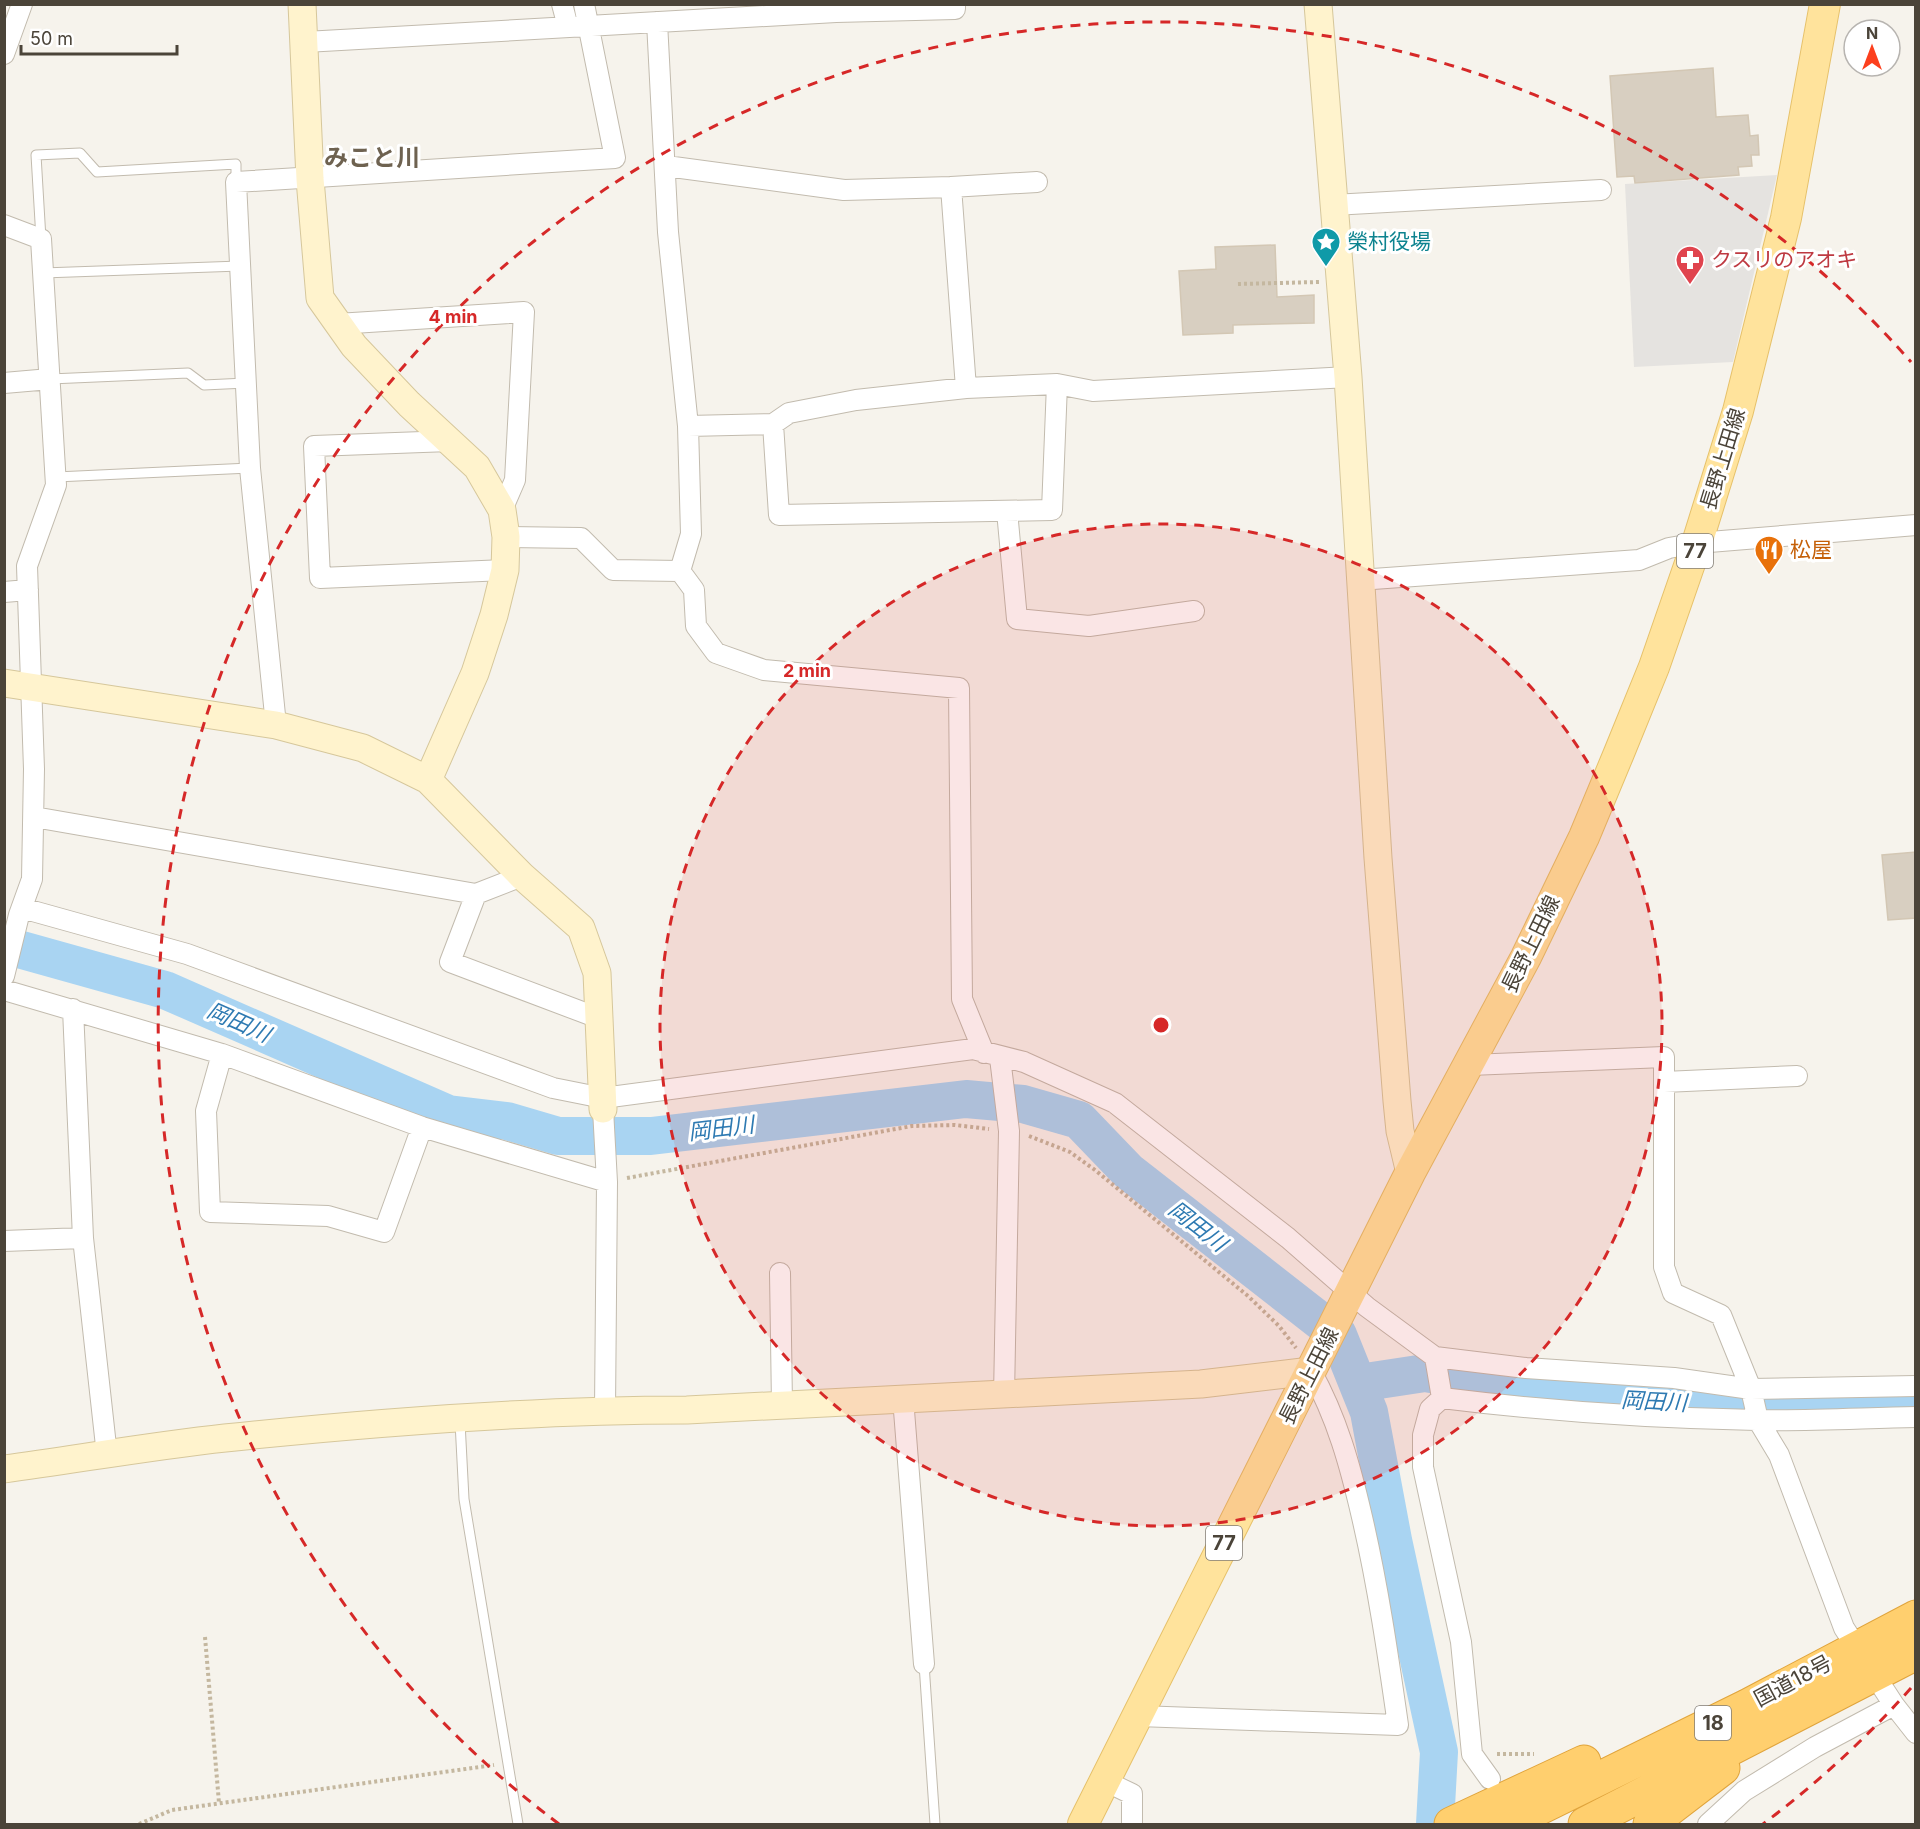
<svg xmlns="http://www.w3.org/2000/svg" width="1920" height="1829" viewBox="0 0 1920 1829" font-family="Inter,'Noto Sans JP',sans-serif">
  <rect width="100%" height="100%" fill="#f6f3ec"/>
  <path fill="#e5e3e0" d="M1777,175L1733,362L1634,367L1625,184Z"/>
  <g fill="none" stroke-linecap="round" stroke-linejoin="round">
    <path stroke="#a9d4f2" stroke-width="38" d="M4,945L165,990L448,1114L507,1121L558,1136H651L966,1099L1023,1104L1079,1120L1128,1171L1338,1335L1369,1412L1393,1540L1439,1752L1435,1824
      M1359,1383L1425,1373L1563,1396L1733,1405L1916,1403"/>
  </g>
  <path fill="#d8cfc1" stroke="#d3c7b4" stroke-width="1.5" d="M1713,68L1716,117L1748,115L1750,136L1758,135L1759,155H1751L1752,166L1738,167L1739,175L1635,183L1634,176L1617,177L1610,76Z
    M1275,245L1277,297L1314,295V323L1233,325V333L1183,335L1179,271L1216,269L1215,247Z
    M1916,852V918L1888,920L1882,855Z"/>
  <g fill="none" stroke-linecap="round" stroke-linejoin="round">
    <g stroke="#c2bbae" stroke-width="11">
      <path id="lane" d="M41,239L36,155L80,153L97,172L236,164V182
        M43,273L240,266
        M50,379L188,373L204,385L246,383
        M56,477L250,468
        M460,1422L464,1499L518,1824
        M924,1664L935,1824"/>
    </g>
    <g stroke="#c2bbae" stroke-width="22">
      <path id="street" d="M562,4L568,27
        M657,22L668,232L688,426L773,424L789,413L856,400L966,388L1057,384L1093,391L1348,377
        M305,42L836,12L955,9V4
        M4,54L22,4
        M666,166L844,190L951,187L966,388
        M951,187L1037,182
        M1333,205L1601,190
        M4,225L41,239L56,485L27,566L34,769L32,879L19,915L4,976
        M337,324L524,312L515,480L502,510
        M4,383L50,379
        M773,424L779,515L1052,510L1057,384
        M450,441L314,446L320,578L505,570
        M1007,511L1017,619L1089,626L1194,611
        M506,537L581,538L613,570L680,571
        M680,571L694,590L696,626L716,653L764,670L959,688L962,999L984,1053
        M680,571L691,534L688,426
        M1359,580L1639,560L1669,548L1697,543L1916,525
        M4,592L28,590
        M276,725L250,468L236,182L615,158L584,4
        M34,817L476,894L522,876
        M476,894L450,962L601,1019
        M22,908L187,954L553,1088L603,1098L973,1049L1024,1062L1115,1103L1288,1238L1367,1307L1435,1357L1526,1368L1674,1378L1751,1389L1916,1386
        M4,990L222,1054L422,1127L607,1182
        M73,1009L83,1238L107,1455
        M222,1054L206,1111L210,1212L328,1216L384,1232L422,1127
        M1000,1058L1009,1131L1004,1396
        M1470,1065L1664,1057V1267L1673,1293L1721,1315L1751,1389L1758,1420L1779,1455L1844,1628L1894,1705L1916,1733
        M1664,1082L1797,1076
        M603,1109L607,1182L605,1410
        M4,1241L83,1238
        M780,1273L782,1405
        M1435,1357L1442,1398L1430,1409L1423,1435V1467L1461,1642L1472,1754L1490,1779
        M903,1398L924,1664
        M1442,1398C1546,1411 1651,1418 1756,1420C1809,1421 1862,1418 1916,1417
        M1138,1716L1398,1725C1388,1655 1378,1586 1362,1517C1350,1465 1337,1418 1311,1371
        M1105,1781L1132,1794V1824
        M1708,1824L1744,1791L1815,1747L1894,1705"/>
    </g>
    <g stroke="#d6c79b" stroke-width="29">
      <path id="secondary" d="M302,4L310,179L320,298L354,346L409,404L477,467L502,510L506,537L505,570L494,615L475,673L428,780
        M1318,4L1348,377L1378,858L1397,1101L1400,1131L1410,1173
        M4,683L276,725L363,748L428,780L522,876L581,928L597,973L603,1109
        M4,1469C78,1459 151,1446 225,1438C378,1422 533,1410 687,1410L1201,1384L1311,1371"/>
    </g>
    <g stroke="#e6c16a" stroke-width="32">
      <path id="primary" d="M1083,1824L1410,1173L1526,957L1584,837L1619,753L1654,667L1697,543L1738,411L1786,218L1825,4"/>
    </g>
    <g stroke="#e0a43c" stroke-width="35">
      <path id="highway" d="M1451,1824L1584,1762
        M1507,1824L1747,1706L1916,1617
        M1585,1824L1916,1653
        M1650,1824L1723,1768"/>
    </g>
    <path stroke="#c4b79f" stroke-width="4" stroke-dasharray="3 3" stroke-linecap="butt" d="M1238,284L1319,282
      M1029,1136L1070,1152L1095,1170L1248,1296L1279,1326L1296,1348
      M627,1178L912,1126L955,1125L989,1129
      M205,1637L219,1803
      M1497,1754H1534
      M139,1824L172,1810L494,1765"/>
    <use href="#lane" stroke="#fff" stroke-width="9"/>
    <use href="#street" stroke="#fff" stroke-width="20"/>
    <use href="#secondary" stroke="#fff3cd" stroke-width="27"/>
    <use href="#primary" stroke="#ffe39c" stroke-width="30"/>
    <use href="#highway" stroke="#ffcf6e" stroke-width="33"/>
  </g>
  <circle cx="1161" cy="1025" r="501" fill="#d62828" fill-opacity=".12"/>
  <g fill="none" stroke="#d62828" stroke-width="3" stroke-dasharray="10 8">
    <circle cx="1161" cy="1025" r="501"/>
    <path d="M1911 1688A1001 1001 0 0 1 1763 1824M559 1824A1001 1001 0 1 1 1911 362"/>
  </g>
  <defs>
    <g id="sight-pin" transform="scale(1.5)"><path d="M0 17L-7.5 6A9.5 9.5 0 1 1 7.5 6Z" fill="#0f9aa8" stroke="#fff"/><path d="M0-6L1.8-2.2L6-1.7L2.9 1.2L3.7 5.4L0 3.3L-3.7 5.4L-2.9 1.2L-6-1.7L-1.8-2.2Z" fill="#fff"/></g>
    <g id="pharmacy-pin" transform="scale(1.5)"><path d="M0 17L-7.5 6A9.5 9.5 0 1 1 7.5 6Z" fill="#e0444e" stroke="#fff"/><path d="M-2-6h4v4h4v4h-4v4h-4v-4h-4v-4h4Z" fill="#fff"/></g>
    <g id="restaurant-pin" transform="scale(1.5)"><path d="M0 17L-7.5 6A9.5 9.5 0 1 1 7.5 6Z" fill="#e8710a" stroke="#fff"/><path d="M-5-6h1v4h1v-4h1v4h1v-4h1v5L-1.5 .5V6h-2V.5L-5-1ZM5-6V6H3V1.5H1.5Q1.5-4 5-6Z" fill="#fff"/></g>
  </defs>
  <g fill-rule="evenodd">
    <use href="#sight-pin" x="1326" y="242"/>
    <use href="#pharmacy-pin" x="1690" y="260"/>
    <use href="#restaurant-pin" x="1769" y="550"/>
  </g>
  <g text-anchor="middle" stroke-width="6" stroke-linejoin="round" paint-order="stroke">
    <g fill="#fff" stroke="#817c74" stroke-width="1.5">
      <rect x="1677" y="534" width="36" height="34" rx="4.5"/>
      <rect x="1206" y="1526" width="36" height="34" rx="4.5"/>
      <rect x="1695" y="1706" width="36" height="34" rx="4.5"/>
    </g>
    <g font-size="20" font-weight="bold" fill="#4b4439">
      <text x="1695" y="558">77</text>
      <text x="1224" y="1550">77</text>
      <text x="1713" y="1730">18</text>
    </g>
    <g font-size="21" fill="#0d838f" stroke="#fff" text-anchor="start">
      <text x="1347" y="249">榮村役場</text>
    </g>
    <g font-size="21" fill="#be3a42" stroke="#fff" text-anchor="start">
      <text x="1711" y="267">クスリのアオキ</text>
    </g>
    <g font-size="21" fill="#4b4439" stroke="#fff">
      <text transform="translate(1723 459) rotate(-73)" y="7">長野上田線</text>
      <text transform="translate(1531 944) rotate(-64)" y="7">長野上田線</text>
      <text transform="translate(1309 1376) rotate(-63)" y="7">長野上田線</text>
      <text transform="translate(1793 1681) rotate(-28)" y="7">国道18号</text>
    </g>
    <g font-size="21" fill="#c56008" stroke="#fff" text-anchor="start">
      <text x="1790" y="557">松屋</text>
    </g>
    <g font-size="22" font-style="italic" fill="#2e7ab2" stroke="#fff">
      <text transform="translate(239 1022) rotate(24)" y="8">岡田川</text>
      <text transform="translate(721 1128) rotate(-7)" y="8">岡田川</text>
      <text transform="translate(1198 1226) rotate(38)" y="8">岡田川</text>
      <text transform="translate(1654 1401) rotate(3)" y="8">岡田川</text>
    </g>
    <g font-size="24" font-weight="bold" fill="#6e6250" stroke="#fff">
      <text x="372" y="166">みこと川</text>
    </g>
  </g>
  <circle cx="1161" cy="1025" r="9" fill="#d62828" stroke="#fff" stroke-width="3"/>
  <g font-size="18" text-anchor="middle" font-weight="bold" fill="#d62828" stroke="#fff" stroke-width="6" stroke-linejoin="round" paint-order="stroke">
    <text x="453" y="323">4 min</text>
    <text x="807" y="677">2 min</text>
  </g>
  <rect width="1920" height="1829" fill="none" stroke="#4b4439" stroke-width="12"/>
  <g transform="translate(1872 48)"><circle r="28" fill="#ffffff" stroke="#b7b4b0" stroke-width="1.5"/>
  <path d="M0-4.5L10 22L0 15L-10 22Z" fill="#fc3f1d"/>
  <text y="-9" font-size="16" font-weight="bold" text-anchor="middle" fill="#4b4439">N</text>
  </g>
  <path d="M21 45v9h156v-9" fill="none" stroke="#4b4439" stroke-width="3"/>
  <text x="30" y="45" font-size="18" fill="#4b4439" stroke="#ffffff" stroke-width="4.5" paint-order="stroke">50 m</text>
</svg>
